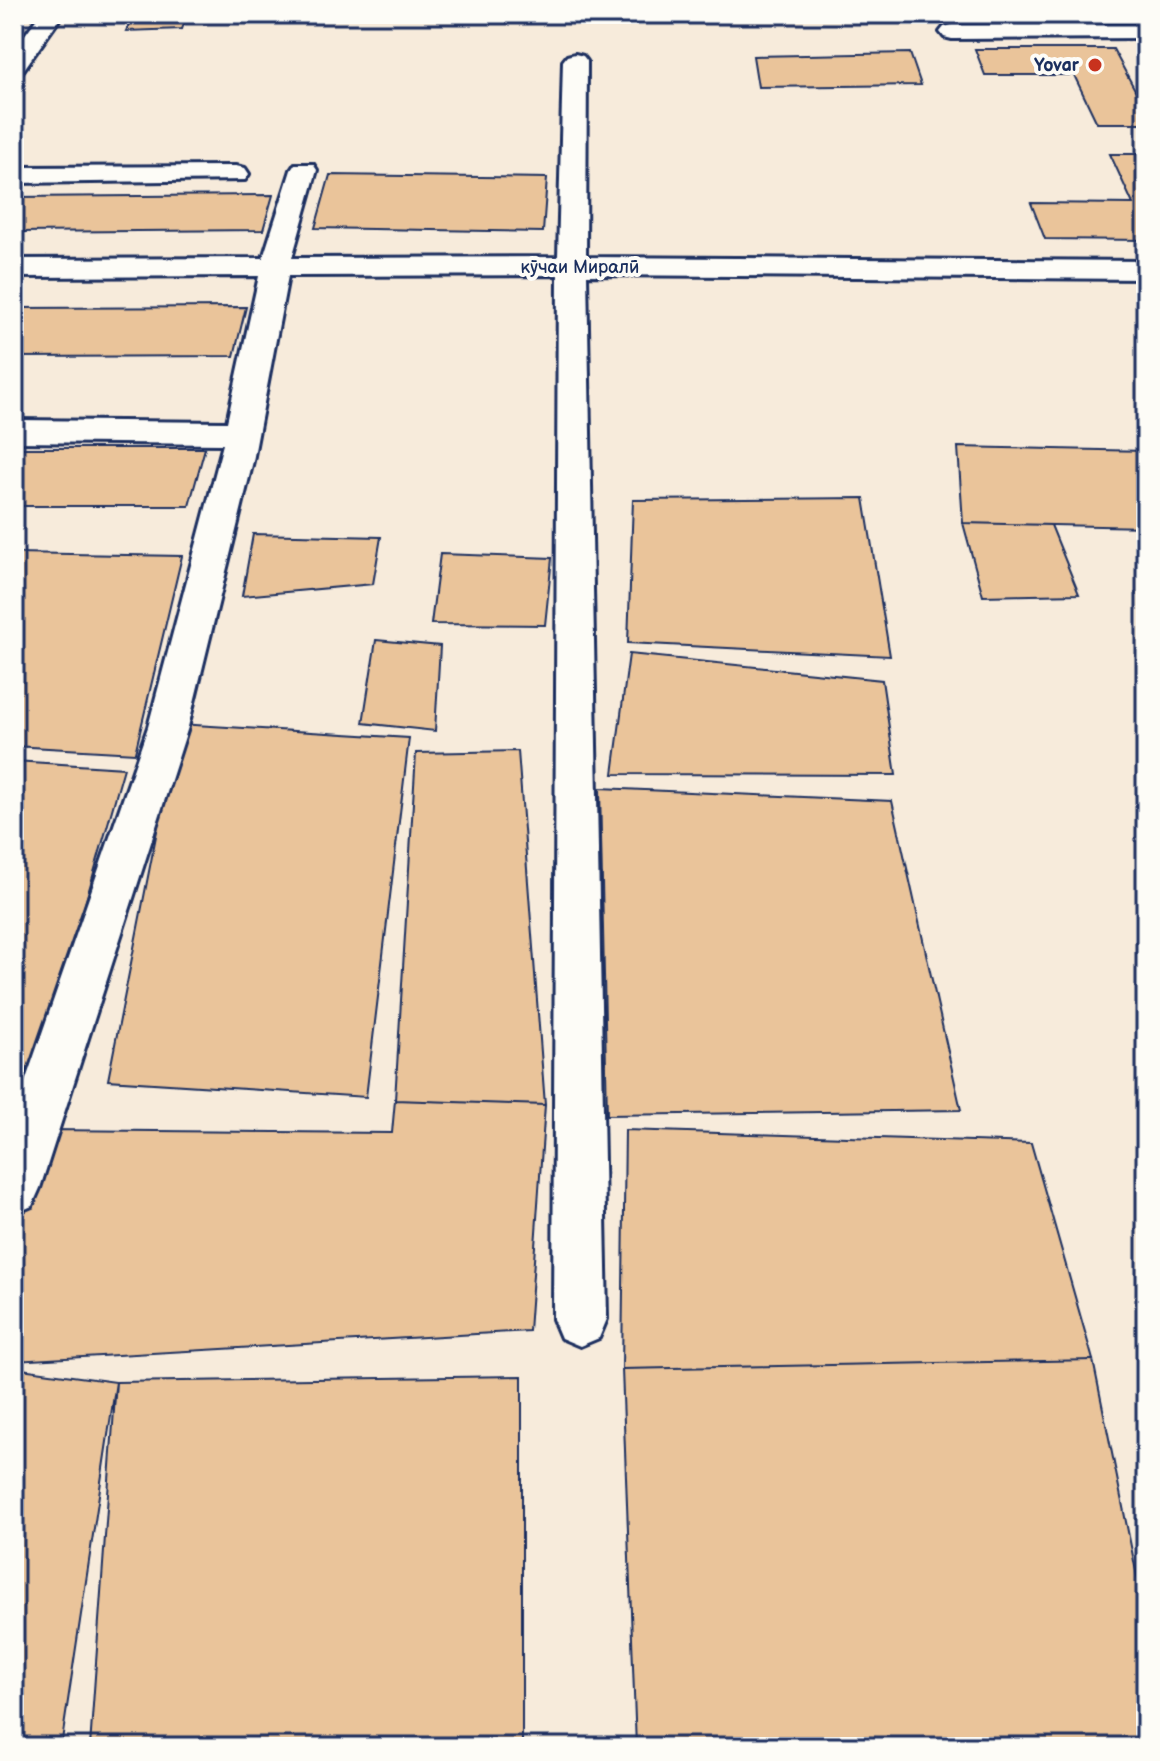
<svg xmlns="http://www.w3.org/2000/svg" width="1160" height="1761" viewBox="0 0 1160 1761" font-family="'Balsamiq Sans',sans-serif">
  <rect width="100%" height="100%" fill="#f7ebdb"/>
  <filter id="ink" filterUnits="userSpaceOnUse"><feTurbulence type="fractalNoise" baseFrequency=".0125" numOctaves="2"/><feDisplacementMap in="SourceGraphic" scale="16" xChannelSelector="R" yChannelSelector="G"/><feConvolveMatrix kernelMatrix="1 2 1 2 8 2 1 2 1" color-interpolation-filters="sRGB"/></filter>
  <g filter="url(#ink)">
    <path fill="#eac49a" stroke="#1b2f5e" stroke-width="2" d="M134,14H188L182,29L126,31Z
      M975,49H1113L1146,110V123H1097L1074,75H985Z
      M910,53L921,85L758,87L753,56Z
      M1110,154H1146V240L1045,239L1031,203L1133,204Z
      M330,175L547,178L543,232L315,228Z
      M273,195L263,230L14,232V197Z
      M246,307L234,356L14,357V308Z
      M958,447L1146,451V527L963,523Z
      M14,448H205L189,506H14Z
      M864,498L890,656L628,643L633,500Z
      M963,523L1051,525L1079,594L983,596Z
      M253,534L381,537L373,584L242,596Z
      M14,553L182,556L135,753L14,746Z
      M440,554L552,558L545,625L431,624Z
      M376,640L440,646L435,731L363,723Z
      M629,654L882,680L896,775L613,774Z
      M178,724L409,738L366,1097L108,1080Z
      M518,751L545,1105L395,1100L416,753Z
      M14,761L124,768L37,1071L14,1070Z
      M600,788L892,801L961,1110L607,1115Z
      M395,1100L545,1105L529,1331L14,1361V1249L46,1130L392,1133Z
      M625,1130L1031,1143L1093,1360L622,1369Z
      M1093,1360L1146,1620V1747H636L622,1369Z
      M14,1368L116,1382L61,1747H14Z
      M522,1376V1747H90L116,1382Z"/>
    <g fill="none" stroke-linecap="round" stroke-linejoin="round">
      <g stroke="#1b2f5e" stroke-width="6">
        <path id="minor" d="M40,14H63L22,72L14,74V50Z
          M1146,24V38L952,39L944,37L940,32L944,27L952,25Z
          M575,54L583,56L587,61L586,257L1146,261V279L587,275L607,1319L599,1338L580,1346L561,1338L553,1319L558,275L288,276L253,461L188,727L40,1188L32,1206L14,1214V1114L148,727L223,444L14,442V420L227,422L259,276L14,277V259L263,258L291,170L295,164H313L317,170L292,258L558,257L563,61L567,56Z
          M236,166L245,168L249,174L245,180L14,183V167Z"/>
      </g>
      <use href="#minor" fill="#fdfcf7" fill-rule="evenodd"/>
    </g>
  </g>
  <circle fill="#c8321e" stroke="#fdfcf7" stroke-width="3" cx="1095" cy="65" r="8"/>
  <g text-anchor="middle" stroke-width="8" stroke-linejoin="round" paint-order="stroke">
    <g font-size="18" font-weight="bold" fill="#1b2f5e" stroke="#fdfcf7" text-anchor="end">
      <text x="1079" y="71">Yovar</text>
    </g>
    <g font-size="18" fill="#1b2f5e" stroke="#fdfcf7">
      <text x="580" y="273">кӯчаи Миралӣ</text>
    </g>
  </g>
  <rect width="1160" height="1761" fill="none" stroke="#fdfcf7" stroke-width="48"/>
  <rect x="24" y="24" width="1112" height="1713" fill="none" stroke="#1b2f5e" stroke-width="3" filter="url(#ink)"/>
</svg>
